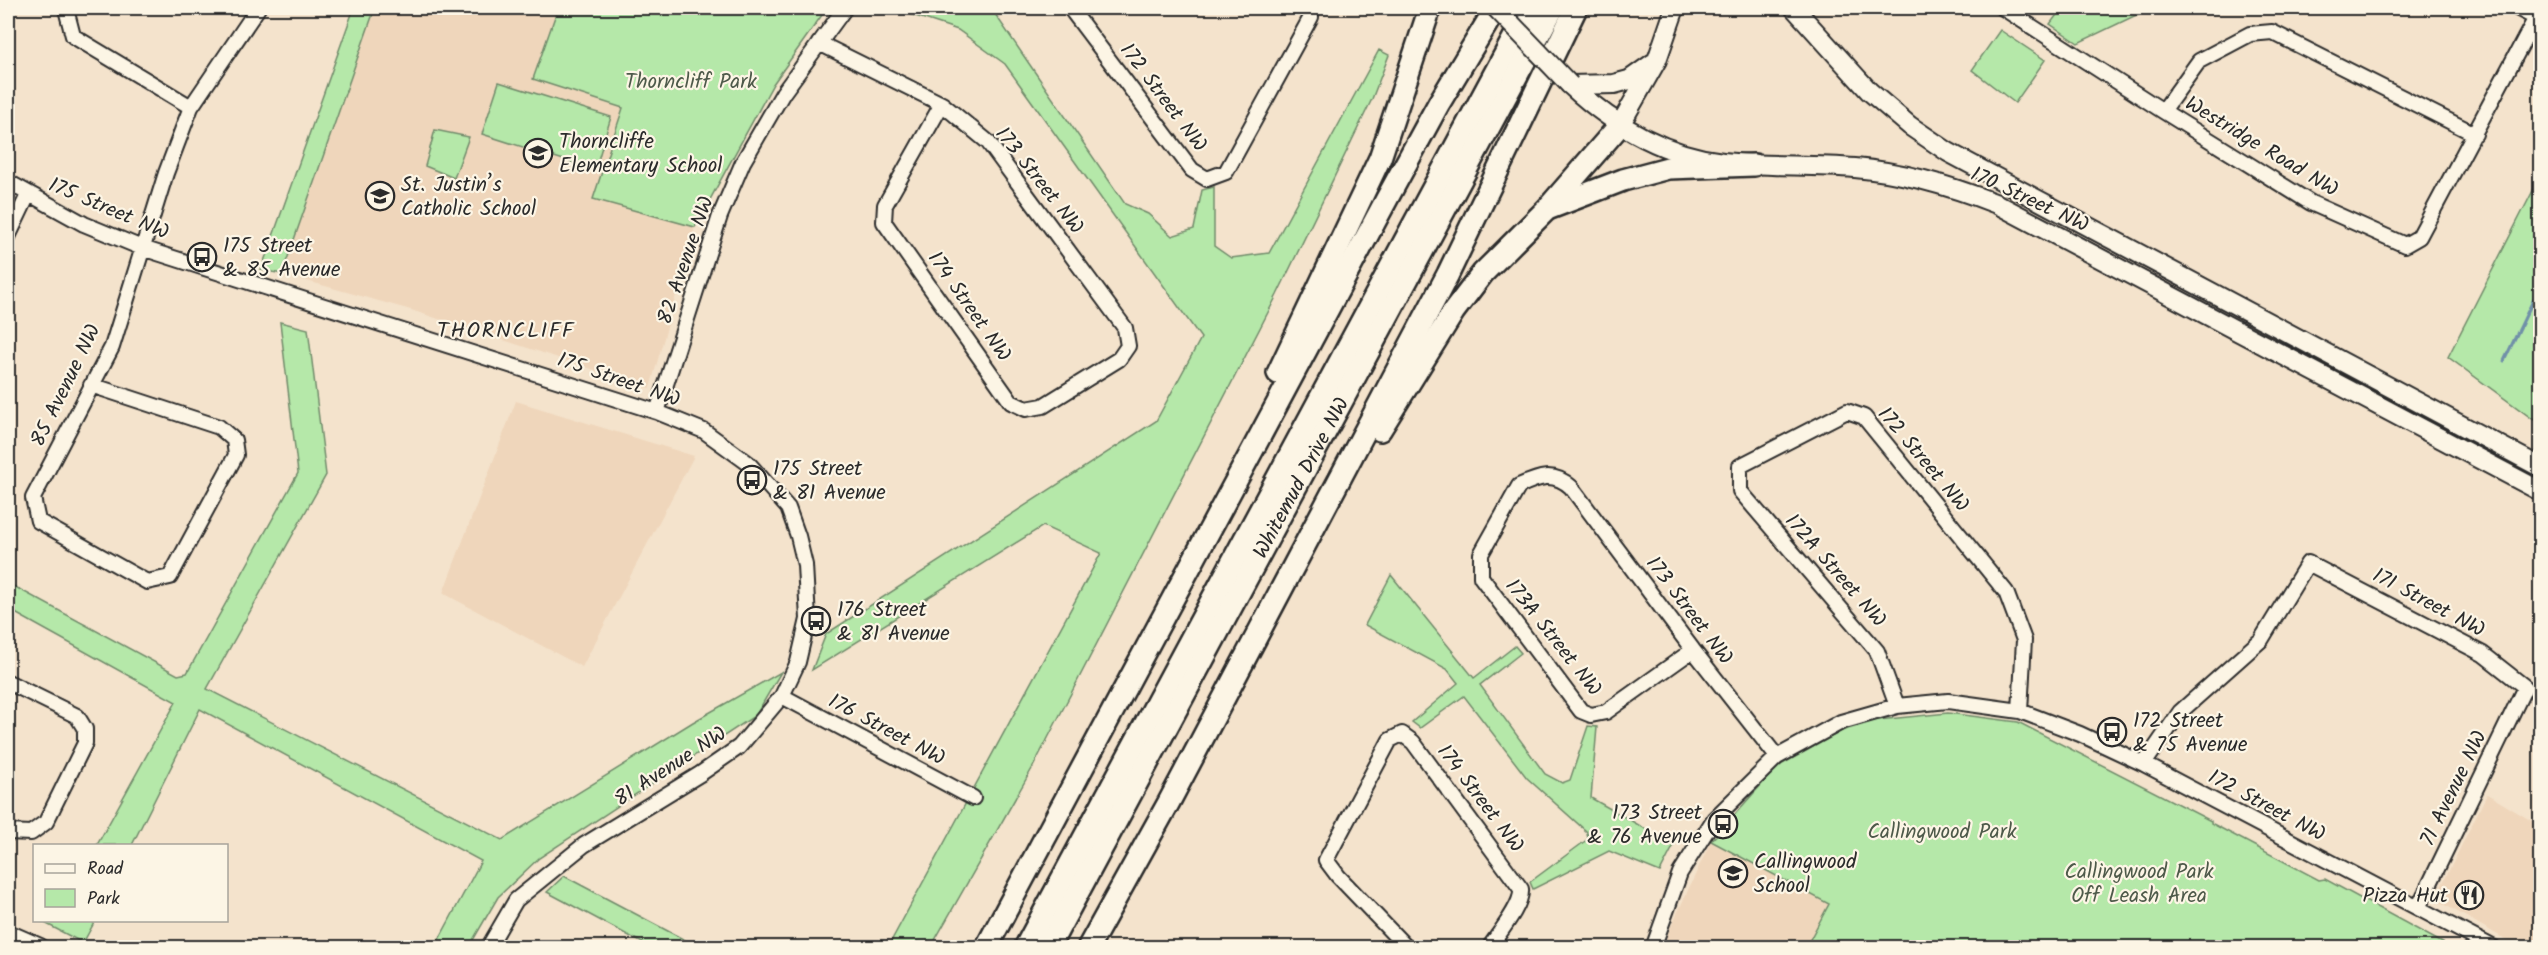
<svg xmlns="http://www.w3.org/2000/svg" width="2548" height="955" viewBox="0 0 2548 955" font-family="Kalam,sans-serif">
  <rect width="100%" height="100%" fill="#f4e3cc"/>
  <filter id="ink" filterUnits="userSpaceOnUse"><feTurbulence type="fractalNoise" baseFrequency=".0167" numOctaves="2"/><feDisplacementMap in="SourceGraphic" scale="12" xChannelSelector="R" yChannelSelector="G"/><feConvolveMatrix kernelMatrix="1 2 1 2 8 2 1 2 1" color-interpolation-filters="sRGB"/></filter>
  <g filter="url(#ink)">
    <path fill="#efd6bb" d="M375,8H558L533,78L623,107L593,199L695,227L650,388L411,310L282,274Z
      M516,401L694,456L582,667L443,593Z
      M2487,794L2540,826V933L2534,947H2519L2435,899Z
      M1711,841L1829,904L1806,947L1665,948L1667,935Z"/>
    <path fill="#b5e8a9" stroke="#708a6a" stroke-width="1.5" d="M354,8H375L282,274L261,270Z
      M558,8H827L773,84L695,227L593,199L623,108L533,79Z
      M891,8H991L1125,204L1148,214L1172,236L1194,229L1202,190L1214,187V246L1231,258L1269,253L1379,50L1389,55L1372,99L1277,295L1033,767L931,947H888L1101,553L1043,526L812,670L826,634L1156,421L1201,338L1005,64L958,30Z
      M2062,8H2151L2078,43L2050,24Z
      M2000,30L2045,60L2015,103L1972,70Z
      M499,82L611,117L595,170L482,134Z
      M435,130L469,137L454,178L425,166Z
      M2540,177V407L2534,420L2448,357Z
      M280,322L308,329L326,475L207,689L502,840L693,722L781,672L756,715L539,858L498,897L469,947H435L481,861L200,709L132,845H97L176,702L8,609V583L178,675L187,673L298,473Z
      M1391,575L1474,678L1515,646L1521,653L1480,685L1545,774L1562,783L1570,780L1588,726L1597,727L1591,798L1674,845L1660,872L1609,851L1533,889L1530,882L1588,839L1587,832L1527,778L1464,696L1420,728L1412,722L1458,683L1447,669L1365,625Z
      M1948,713L2018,722L2211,821V823L2319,880L2325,879L2450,947H1806L1829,904L1711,841L1777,767L1858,722Z
      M564,876L698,947H650L547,892Z
      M41,921H95L83,943Z"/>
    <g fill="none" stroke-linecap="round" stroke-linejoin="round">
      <path stroke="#7090a8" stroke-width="3" d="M2504,361L2540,286"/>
      <g stroke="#2b2b2b" stroke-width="18">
        <path id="minor" d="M71,8L67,13L73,36L191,107
          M1070,8L1192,170L1207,179L1226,172L1311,17V8
          M2003,8L2163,111L2311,203L2405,245L2419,237L2540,10
          M2517,8L2536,18
          M819,43L942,104L988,142L1125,328L1128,346L1119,359L1043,406L1026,409L1011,402L884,222L885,205L942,104
          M2163,111L2199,61L2250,34L2272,32L2475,134
          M8,182L84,224L142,248L657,412L704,431L748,463L788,508L798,536L805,565L808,619L798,662L782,696L739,747L700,774L584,845L516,900L488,948
          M8,237L28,195
          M91,385L219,427L234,440L236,455L170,577L147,582L38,521L33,498L112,347L166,173L191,107L258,8
          M657,412L720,216L743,162L783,93L845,8
          M1693,650L1606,712L1591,715L1581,711L1481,577V554L1519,486C1539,477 1553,471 1571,487L1693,650L1777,757
          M8,682L77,716L85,729V743L46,822L31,833L8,832
          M782,696L973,798
          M1897,706L1877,651L1740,491V466L1847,411L1864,417L2006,592L2024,640L2020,711
          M2144,764L2180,712L2261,640L2308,563L2483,654L2525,687L2418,908
          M1407,948L1338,876L1326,860L1390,740L1402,734L1413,742L1521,889C1523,905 1498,934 1489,948
          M1653,948L1680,873L1714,819L1777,757L1841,722L1897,706L1948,701L2020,711L2080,734L2144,764L2494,948"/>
      </g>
      <g stroke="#2b2b2b" stroke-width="22">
        <path id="major" d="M1794,8L1869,91L1910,126L1948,152L2540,467
          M1570,85C1613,125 1663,155 1723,162C1767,167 1811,164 1855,168C1905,172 1951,186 1997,204L2540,491
          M1570,85L1614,84L1629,80L1653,63
          M1620,125L1657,60L1675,8
          M8,934L40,948"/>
      </g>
      <g stroke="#2b2b2b" stroke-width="26">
        <g id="highway">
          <path d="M1550,208L1623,180L1668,168L1754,165"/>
          <path d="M1278,373L1380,158L1430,8"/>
          <path d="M1380,430L1454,311L1483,273L1547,209L1620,125"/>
          <path d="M986,948L1390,193L1439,103L1496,8"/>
          <path d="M1025,948L1530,8"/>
          <path id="s1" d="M1048,948L1553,8"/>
          <path d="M1088,948L1169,802L1448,274L1576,8"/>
        </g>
      </g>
      <use href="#minor" stroke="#fcf5e5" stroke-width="14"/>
      <use href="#major" stroke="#fcf5e5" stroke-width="18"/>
      <use href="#highway" stroke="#fcf5e5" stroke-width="21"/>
      <g stroke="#2b2b2b" stroke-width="22" stroke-linecap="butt">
        <path id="major-bridge" d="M1496,8L1570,85"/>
      </g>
      <use href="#major-bridge" stroke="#fcf5e5" stroke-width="18"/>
    </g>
  </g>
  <defs>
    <g id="school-ring" transform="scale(1.5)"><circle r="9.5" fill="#fcf5e5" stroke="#2b2b2b" stroke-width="1.5"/><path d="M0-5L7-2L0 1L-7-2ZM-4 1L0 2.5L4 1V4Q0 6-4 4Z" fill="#2b2b2b"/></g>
    <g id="bus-ring" transform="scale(1.5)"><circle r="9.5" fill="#fcf5e5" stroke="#2b2b2b" stroke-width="1.5"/><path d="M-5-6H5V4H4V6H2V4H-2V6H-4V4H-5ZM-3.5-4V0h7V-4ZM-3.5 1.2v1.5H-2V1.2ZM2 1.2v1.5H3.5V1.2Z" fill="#2b2b2b"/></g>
    <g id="restaurant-ring" transform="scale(1.5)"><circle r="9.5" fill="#fcf5e5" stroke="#2b2b2b" stroke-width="1.5"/><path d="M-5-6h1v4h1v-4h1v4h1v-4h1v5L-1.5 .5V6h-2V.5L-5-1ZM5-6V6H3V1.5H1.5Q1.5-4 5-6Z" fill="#2b2b2b"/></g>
  </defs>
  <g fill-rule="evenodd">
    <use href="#school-ring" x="538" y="153"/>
    <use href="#school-ring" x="380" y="196"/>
    <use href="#bus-ring" x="202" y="257"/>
    <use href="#bus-ring" x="752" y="480"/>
    <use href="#bus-ring" x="816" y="621"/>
    <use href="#bus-ring" x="2112" y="732"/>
    <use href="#bus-ring" x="1723" y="824"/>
    <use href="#school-ring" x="1733" y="873"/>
    <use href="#restaurant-ring" x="2469" y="895"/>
  </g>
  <g text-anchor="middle" stroke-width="4.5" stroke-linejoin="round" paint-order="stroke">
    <g font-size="21" fill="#4e5a4a" stroke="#fcf5e5">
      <text x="691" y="88">Thorncliff Park</text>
      <text x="1942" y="838">Callingwood Park</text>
      <text x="2139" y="878">Callingwood Park<tspan x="2139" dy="24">Off Leash Area</tspan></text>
    </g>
    <g font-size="21" fill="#2b2b2b" stroke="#fcf5e5">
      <text transform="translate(1164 97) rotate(53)" y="7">172 Street NW</text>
      <text transform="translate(2262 146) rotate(31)" y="7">Westridge Road NW</text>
      <text transform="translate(1040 180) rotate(52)" y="7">173 Street NW</text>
      <text transform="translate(2030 199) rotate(25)" y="7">170 Street NW</text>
      <text transform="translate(109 208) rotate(23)" y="7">175 Street NW</text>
      <text transform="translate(685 260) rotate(-71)" y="7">82 Avenue NW</text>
      <text transform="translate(970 306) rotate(55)" y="7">174 Street NW</text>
      <text transform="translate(619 379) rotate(19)" y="7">175 Street NW</text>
      <text transform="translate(65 385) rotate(-64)" y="7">85 Avenue NW</text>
      <text transform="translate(1924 459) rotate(50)" y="7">172 Street NW</text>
      <text dy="7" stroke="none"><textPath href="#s1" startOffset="534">Whitemud Drive NW</textPath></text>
      <text transform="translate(1836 570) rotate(49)" y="7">172A Street NW</text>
      <text transform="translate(2429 602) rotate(28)" y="7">171 Street NW</text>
      <text transform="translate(1690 610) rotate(53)" y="7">173 Street NW</text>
      <text transform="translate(1554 637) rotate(52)" y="7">173A Street NW</text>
      <text transform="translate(887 729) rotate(28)" y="7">176 Street NW</text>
      <text transform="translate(670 766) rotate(-33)" y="7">81 Avenue NW</text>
      <text transform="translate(2453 788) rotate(-64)" y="7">71 Avenue NW</text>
      <text transform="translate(1481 798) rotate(53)" y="7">174 Street NW</text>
      <text transform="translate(2267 805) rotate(28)" y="7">172 Street NW</text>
    </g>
    <g font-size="21" fill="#2b2b2b" stroke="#fcf5e5" text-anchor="start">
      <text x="559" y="148">Thorncliffe<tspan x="559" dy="24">Elementary School</tspan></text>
      <text x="401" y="191">St. Justin’s<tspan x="401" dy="24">Catholic School</tspan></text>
      <text x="223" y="252">175 Street<tspan x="223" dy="24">&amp; 85 Avenue</tspan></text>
      <text x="773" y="475">175 Street<tspan x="773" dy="24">&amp; 81 Avenue</tspan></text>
      <text x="837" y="616">176 Street<tspan x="837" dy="24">&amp; 81 Avenue</tspan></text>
      <text x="2133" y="727">172 Street<tspan x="2133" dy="24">&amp; 75 Avenue</tspan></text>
      <text x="1702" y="819" text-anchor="end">173 Street<tspan x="1702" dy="24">&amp; 76 Avenue</tspan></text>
      <text x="1754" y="868">Callingwood<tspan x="1754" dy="24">School</tspan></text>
      <text x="2448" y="902" text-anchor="end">Pizza Hut</text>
    </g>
    <g font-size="22" letter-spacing="1.5" fill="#2b2b2b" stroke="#fcf5e5">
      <text x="506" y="337">THORNCLIFF</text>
    </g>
  </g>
  <rect width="2548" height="955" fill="none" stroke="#fcf5e5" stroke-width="30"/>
  <rect x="15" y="15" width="2518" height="925" fill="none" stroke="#2b2b2b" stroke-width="2" filter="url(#ink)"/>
  <rect x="33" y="844" width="195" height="78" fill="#fcf5e5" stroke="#a8a49b" stroke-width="1.5"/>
  <rect x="45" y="864" width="30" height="9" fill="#fcf5e5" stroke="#a8a49b" stroke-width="1.5"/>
  <text x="87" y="874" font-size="18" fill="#2b2b2b">Road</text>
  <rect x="45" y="889" width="30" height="18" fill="#b5e8a9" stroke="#a8a49b" stroke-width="1.5"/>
  <text x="87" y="904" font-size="18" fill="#2b2b2b">Park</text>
</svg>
